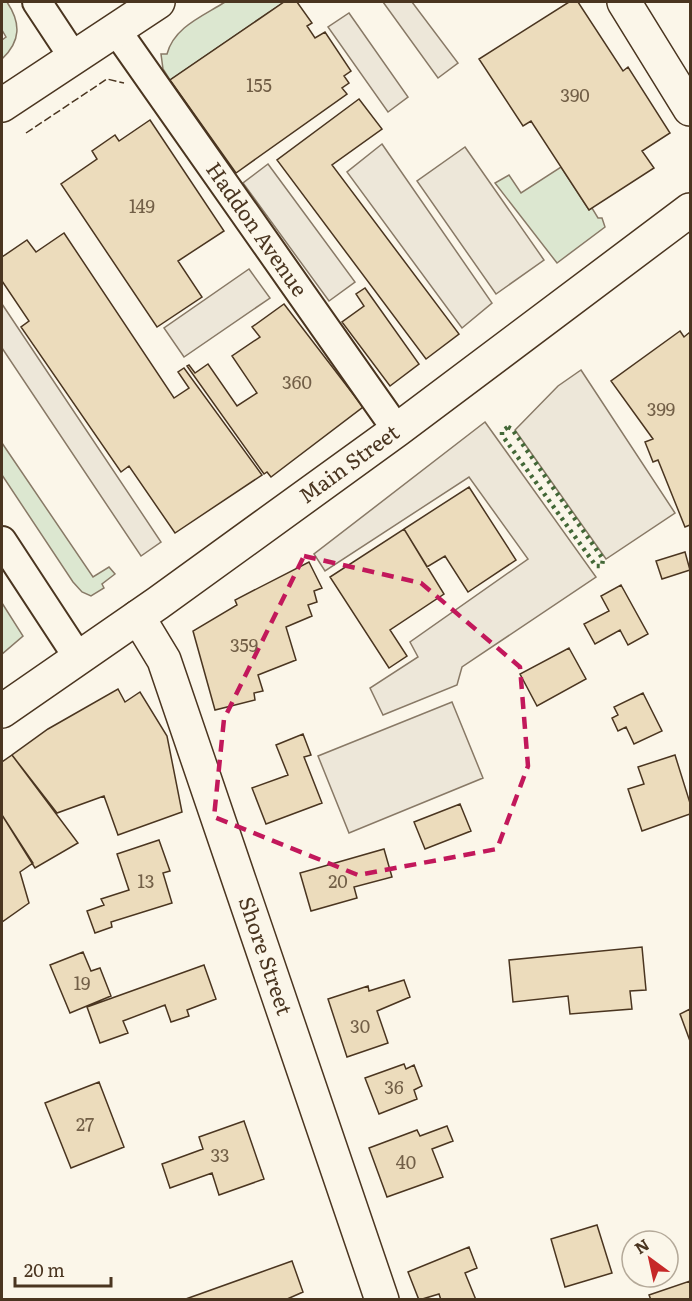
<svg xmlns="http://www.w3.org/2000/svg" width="692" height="1301" viewBox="0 0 692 1301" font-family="Literata,serif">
  <rect width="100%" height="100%" fill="#fbf6e9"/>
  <path fill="#dce7d0" stroke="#887966" stroke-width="1.5" d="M2,2H7C21,23 21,41 2,59V40L6,37L2,30Z
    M225,2H284L170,80L163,69L161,54H167C174,27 203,16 225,2Z
    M561,167L589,210L592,208L598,218H602L605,227L557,263L495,183L509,175L521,193Z
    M2,443L93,577L109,567L115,574L102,584L104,588L91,596L82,592L73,582L2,475Z
    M2,603L23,636L2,654Z"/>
  <path fill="#ede7d9" stroke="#887966" stroke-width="1.5" d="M383,2H412L458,63L438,78Z
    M349,13L408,97L388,112L328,27Z
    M382,144L492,303L462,328L347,172Z
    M465,147L544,260L496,294L417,181Z
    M268,164L355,282L329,301L243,183Z
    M249,269L270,298L184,357L164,328Z
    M2,304L161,542L141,556L2,348Z
    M581,370L675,513L606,559L515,430L558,386Z
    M485,422L596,577L462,667L457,685L383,715L370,688L418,657L410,642L528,559L469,477L325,571L314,554Z
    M452,702L483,778L349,833L318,756Z"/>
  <path fill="#ecdcbc" stroke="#4a3520" stroke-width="1.5" d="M284,2H297L312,23L307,26L315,38L325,32L351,71L344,76L349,83L342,88L347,94L236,173L170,80Z
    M569,2H578L623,71L628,67L670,133L642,151L654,168L589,210L531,121L523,126L479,59Z
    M359,99L382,129L332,165L459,334L426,359L277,160Z
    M150,120L224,231L178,261L202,297L157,327L61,184L97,159L92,151L115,135L119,141Z
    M64,233L174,398L189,388L178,372L184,368L262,475L175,533L129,466L121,472L21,327L29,321L2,281V257L27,240L36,252Z
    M365,288L419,364L390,386L342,322L364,306L356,294Z
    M284,304L363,407L271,477L267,472L264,474L187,366L189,365L195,373L208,364L237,406L257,393L232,356L260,337L252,327Z
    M680,331L684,337L690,332V525L685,527L658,460L653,462L645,442L653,439L611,381Z
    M469,487L516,560L468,592L445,556L427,567L404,529Z
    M404,529L444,594L390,630L407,656L389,668L330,577Z
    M685,552L690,570L662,579L656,561Z
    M309,562L322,588L314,591L317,602L308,605L312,616L286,627L296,660L258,675L263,691L254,693L255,700L215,710L193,631L237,605L235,600Z
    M621,585L648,634L628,645L620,630L595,644L584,624L609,611L601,596Z
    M569,648L586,679L537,706L520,674Z
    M118,689L125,702L140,692L167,736L182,812L118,835L104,796L57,813L12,755L48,729Z
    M643,693L662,731L634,744L626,727L618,731L612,718L618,715L614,707Z
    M303,734L311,755L304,757L322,803L266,824L252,788L288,775L276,745Z
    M12,755L78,843L35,868L2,815V762Z
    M675,755L690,803V814L642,831L628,789L644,784L638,767Z
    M460,804L471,831L425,849L414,822Z
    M2,815L33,863L20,872L29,903L2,922Z
    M159,840L170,871L163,873L172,903L111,922L112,927L95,933L87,911L104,905L101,899L129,890L117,854Z
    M384,849L392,877L354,887L357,898L311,911L300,873Z
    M642,947L646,990L630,991L632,1009L570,1014L568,996L513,1002L509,960Z
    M83,952L91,971L100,968L111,996L70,1013L50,965Z
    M204,965L216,999L187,1010L189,1016L171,1022L165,1005L123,1021L128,1033L100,1043L87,1007Z
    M404,980L410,997L377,1011L388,1043L347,1057L328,999L368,986L369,991Z
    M690,1009V1041L680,1014Z
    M404,1064L406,1069L414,1065L422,1086L414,1090L417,1099L379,1114L365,1078Z
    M99,1082L124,1147L71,1168L45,1103Z
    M244,1121L264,1179L219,1195L212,1173L170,1188L162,1164L203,1149L199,1137Z
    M447,1126L453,1141L432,1149L443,1177L387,1197L369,1148L417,1130L420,1136Z
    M597,1225L612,1273L565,1287L551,1239Z
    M469,1247L477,1268L465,1273L476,1300H441L439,1294L419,1300L408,1272Z
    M292,1261L303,1292L285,1300H183Z
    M690,1281V1300H651L649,1295Z"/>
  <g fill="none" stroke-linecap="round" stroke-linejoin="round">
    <g stroke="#4a3520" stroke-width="32">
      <g id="street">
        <path d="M37,2L74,58"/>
        <path id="s1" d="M116,30L397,430"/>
        <path d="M2,541L78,657"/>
      </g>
    </g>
    <g stroke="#4a3520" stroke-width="36">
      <g id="secondary">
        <path d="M624,2L690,109"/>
        <path d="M2,105L158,2"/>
        <path id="s2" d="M138,617L164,660L382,1300"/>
      </g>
    </g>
    <g stroke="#4a3520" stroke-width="36">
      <g id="primary">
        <path id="s3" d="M2,711L158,603L397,430L690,210"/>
      </g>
    </g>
    <use href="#street" stroke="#fbf6e9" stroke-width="28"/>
    <use href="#secondary" stroke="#fbf6e9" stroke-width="33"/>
    <use href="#primary" stroke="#fbf6e9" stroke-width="33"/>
    <path stroke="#436837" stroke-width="4.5" stroke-dasharray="3 4.5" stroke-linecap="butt" d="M508,427L512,429L603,559L602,566H596L502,435V431Z"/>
    <path stroke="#4a3520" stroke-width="1.5" stroke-dasharray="8 3" stroke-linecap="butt" d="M26,133L107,79L124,83"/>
  </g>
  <path fill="none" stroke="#c2185b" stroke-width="4.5" stroke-dasharray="12 8" stroke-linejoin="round" d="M304,556L421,583L520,667L528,766L497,849L358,875L214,817L224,719Z"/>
  <g text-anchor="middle" stroke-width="4.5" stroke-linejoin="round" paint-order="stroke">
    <g font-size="18" fill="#725f47">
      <text x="259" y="92">155</text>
      <text x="575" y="102">390</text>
      <text x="142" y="213">149</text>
      <text x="297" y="389">360</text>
      <text x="661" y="416">399</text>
      <text x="244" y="652">359</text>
      <text x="146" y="888">13</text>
      <text x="338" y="888">20</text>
      <text x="82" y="990">19</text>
      <text x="360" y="1033">30</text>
      <text x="394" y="1094">36</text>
      <text x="85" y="1131">27</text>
      <text x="220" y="1162">33</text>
      <text x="406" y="1169">40</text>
    </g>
    <g font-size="21" fill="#4a3520" stroke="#fbf6e9">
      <text dy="7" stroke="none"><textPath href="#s1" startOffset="244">Haddon Avenue</textPath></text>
      <text dy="7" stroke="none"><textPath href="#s3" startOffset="426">Main Street</textPath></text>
      <text dy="7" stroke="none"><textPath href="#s2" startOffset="363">Shore Street</textPath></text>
    </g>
  </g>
  <rect width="692" height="1301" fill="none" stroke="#4a3520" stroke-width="6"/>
  <g transform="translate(650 1259) rotate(327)"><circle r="28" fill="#fbf6e9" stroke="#b4a999" stroke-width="1.5"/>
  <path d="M0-4.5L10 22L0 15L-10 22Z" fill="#c62828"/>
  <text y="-9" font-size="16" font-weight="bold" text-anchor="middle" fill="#4a3520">N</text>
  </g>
  <path d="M15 1277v9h96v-9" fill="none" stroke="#4a3520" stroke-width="3"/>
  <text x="24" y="1277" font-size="18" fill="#4a3520" stroke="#fbf6e9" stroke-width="4.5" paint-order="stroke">20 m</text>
</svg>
